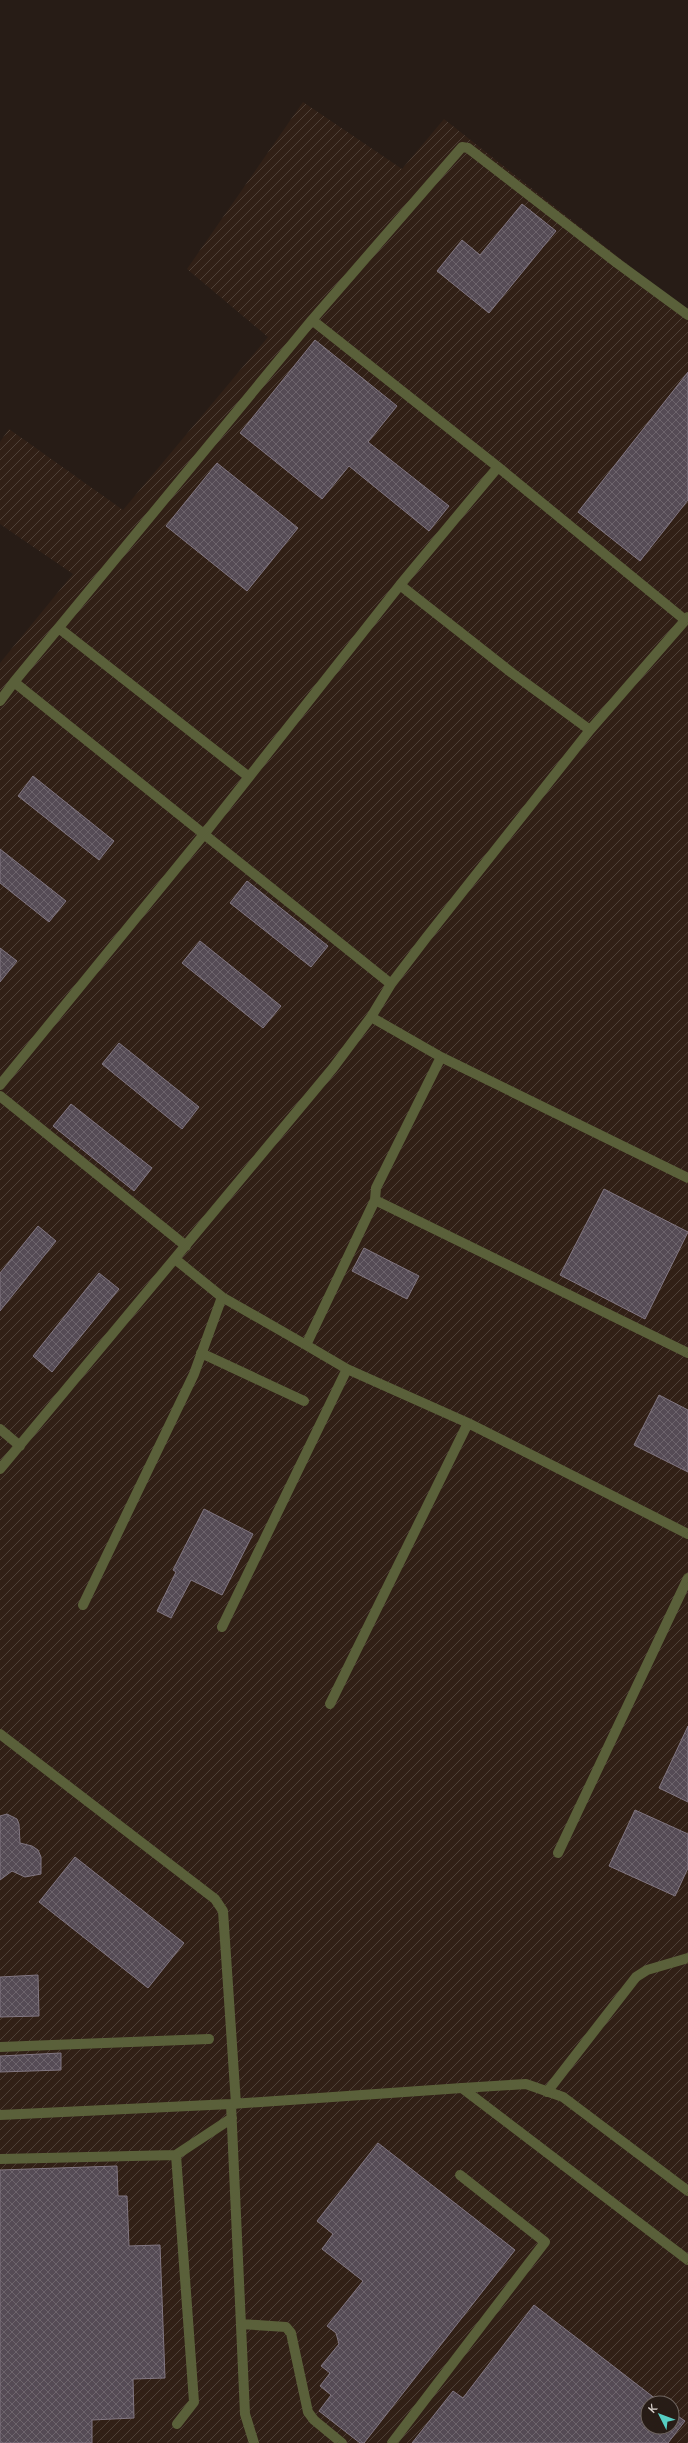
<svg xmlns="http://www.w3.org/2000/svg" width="688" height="2443" viewBox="0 0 688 2443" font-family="Manrope,sans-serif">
  <defs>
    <pattern id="industrial-furrows" width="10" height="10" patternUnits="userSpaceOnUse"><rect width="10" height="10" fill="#312016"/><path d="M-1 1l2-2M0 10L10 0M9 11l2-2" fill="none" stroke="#4e4037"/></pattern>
    <pattern id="building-cross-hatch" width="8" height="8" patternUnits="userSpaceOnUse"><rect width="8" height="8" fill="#554b55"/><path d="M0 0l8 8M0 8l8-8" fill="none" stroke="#6d646c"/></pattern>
  </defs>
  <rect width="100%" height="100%" fill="#271c16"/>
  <path fill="url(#industrial-furrows)" fill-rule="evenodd" d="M303,102L402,169L444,119L685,310L688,308V2443H0V663L73,574L0,524V442L9,429L123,510L268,337L187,269ZM648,2403H672V2427H648Z"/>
  <path fill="url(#building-cross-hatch)" stroke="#827782" d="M522,204L556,231L489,313L437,271L462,240L480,255Z
    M315,340L397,406L368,442L449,506L429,531L349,466L322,499L240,433Z
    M688,372V500L640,561L578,512Z
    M217,463L298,528L247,591L166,526Z
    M33,776L114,841L99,860L18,796Z
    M0,849L66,901L49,922L0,883Z
    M247,881L328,946L311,967L230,903Z
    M200,941L281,1006L263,1028L182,963Z
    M0,948L17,961L0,982Z
    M119,1043L199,1107L182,1129L102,1064Z
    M71,1104L152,1168L134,1191L53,1126Z
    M604,1189L688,1232L645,1319L560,1275Z
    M38,1226L56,1241L0,1311V1273Z
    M364,1248L419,1276L407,1299L352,1271Z
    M99,1273L119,1289L52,1372L33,1356Z
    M659,1395L688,1410V1472L634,1445Z
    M204,1509L253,1534L222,1595L191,1580L171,1618L157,1611L176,1572L173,1570Z
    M688,1726V1802L659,1788Z
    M635,1810L688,1834V1868L675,1896L609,1866Z
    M7,1814L17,1819L19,1824L20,1843L32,1846L38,1850L41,1857V1874L25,1877L12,1871L0,1880V1816Z
    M75,1857L184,1943L148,1988L39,1902Z
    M38,1975L39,2016L0,2017V1977Z
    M61,2053V2070L0,2072V2056Z
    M378,2143L515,2250L364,2443H360L319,2411L331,2395L320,2386L330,2373L321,2366L339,2344L336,2333L327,2326L363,2281L322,2249L333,2234L317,2221Z
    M117,2166L118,2196H127L129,2246L160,2245L165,2378L133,2379L134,2418L92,2420V2443H0V2170Z
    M534,2305L661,2403H648V2427H672V2412L685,2421L668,2443H412L453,2391L463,2398Z"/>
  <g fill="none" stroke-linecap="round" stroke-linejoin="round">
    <path stroke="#5a603a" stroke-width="10" d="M312,320L498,467L685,620
      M400,585L512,673L590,730
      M60,629L249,777
      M14,682L312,320L462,147L468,148L617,263L688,315
      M0,701L14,682L391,984
      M371,1017L441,1057L688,1178
      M441,1057L376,1188L375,1200L306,1345L347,1369L468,1423L688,1534
      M0,1085L205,833L400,585L498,467
      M0,1096L186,1246
      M375,1200L688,1353
      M175,1259L222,1297L306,1345
      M201,1353L304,1401
      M0,1429L20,1446
      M0,1469L333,1068L371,1017L391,984L426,938L590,730L688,617
      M83,1605L194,1374L222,1297
      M222,1627L347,1369
      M330,1704L468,1423
      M0,1734L215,1899L223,1911L236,2104
      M558,1853L688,1578
      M0,2047L209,2039
      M547,2092L636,1977L647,1970L688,1958
      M231,2104L245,2414L254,2443
      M0,2115L231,2104L462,2088
      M176,2155L194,2402L177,2424
      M0,2159L176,2155L232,2118
      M241,2324L286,2327L291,2333L308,2412L314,2420L342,2443
      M392,2443L545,2242L460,2175"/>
    <path stroke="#5a603a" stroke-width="10" d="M462,2088L688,2260
      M462,2088L526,2084L563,2097L688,2191"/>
  </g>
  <g transform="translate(660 2415) rotate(312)"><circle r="19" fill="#271c16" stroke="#6f6560"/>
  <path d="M0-3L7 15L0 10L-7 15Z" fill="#56cec3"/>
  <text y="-6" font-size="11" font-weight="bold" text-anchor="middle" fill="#dad2ce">K</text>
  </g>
</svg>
